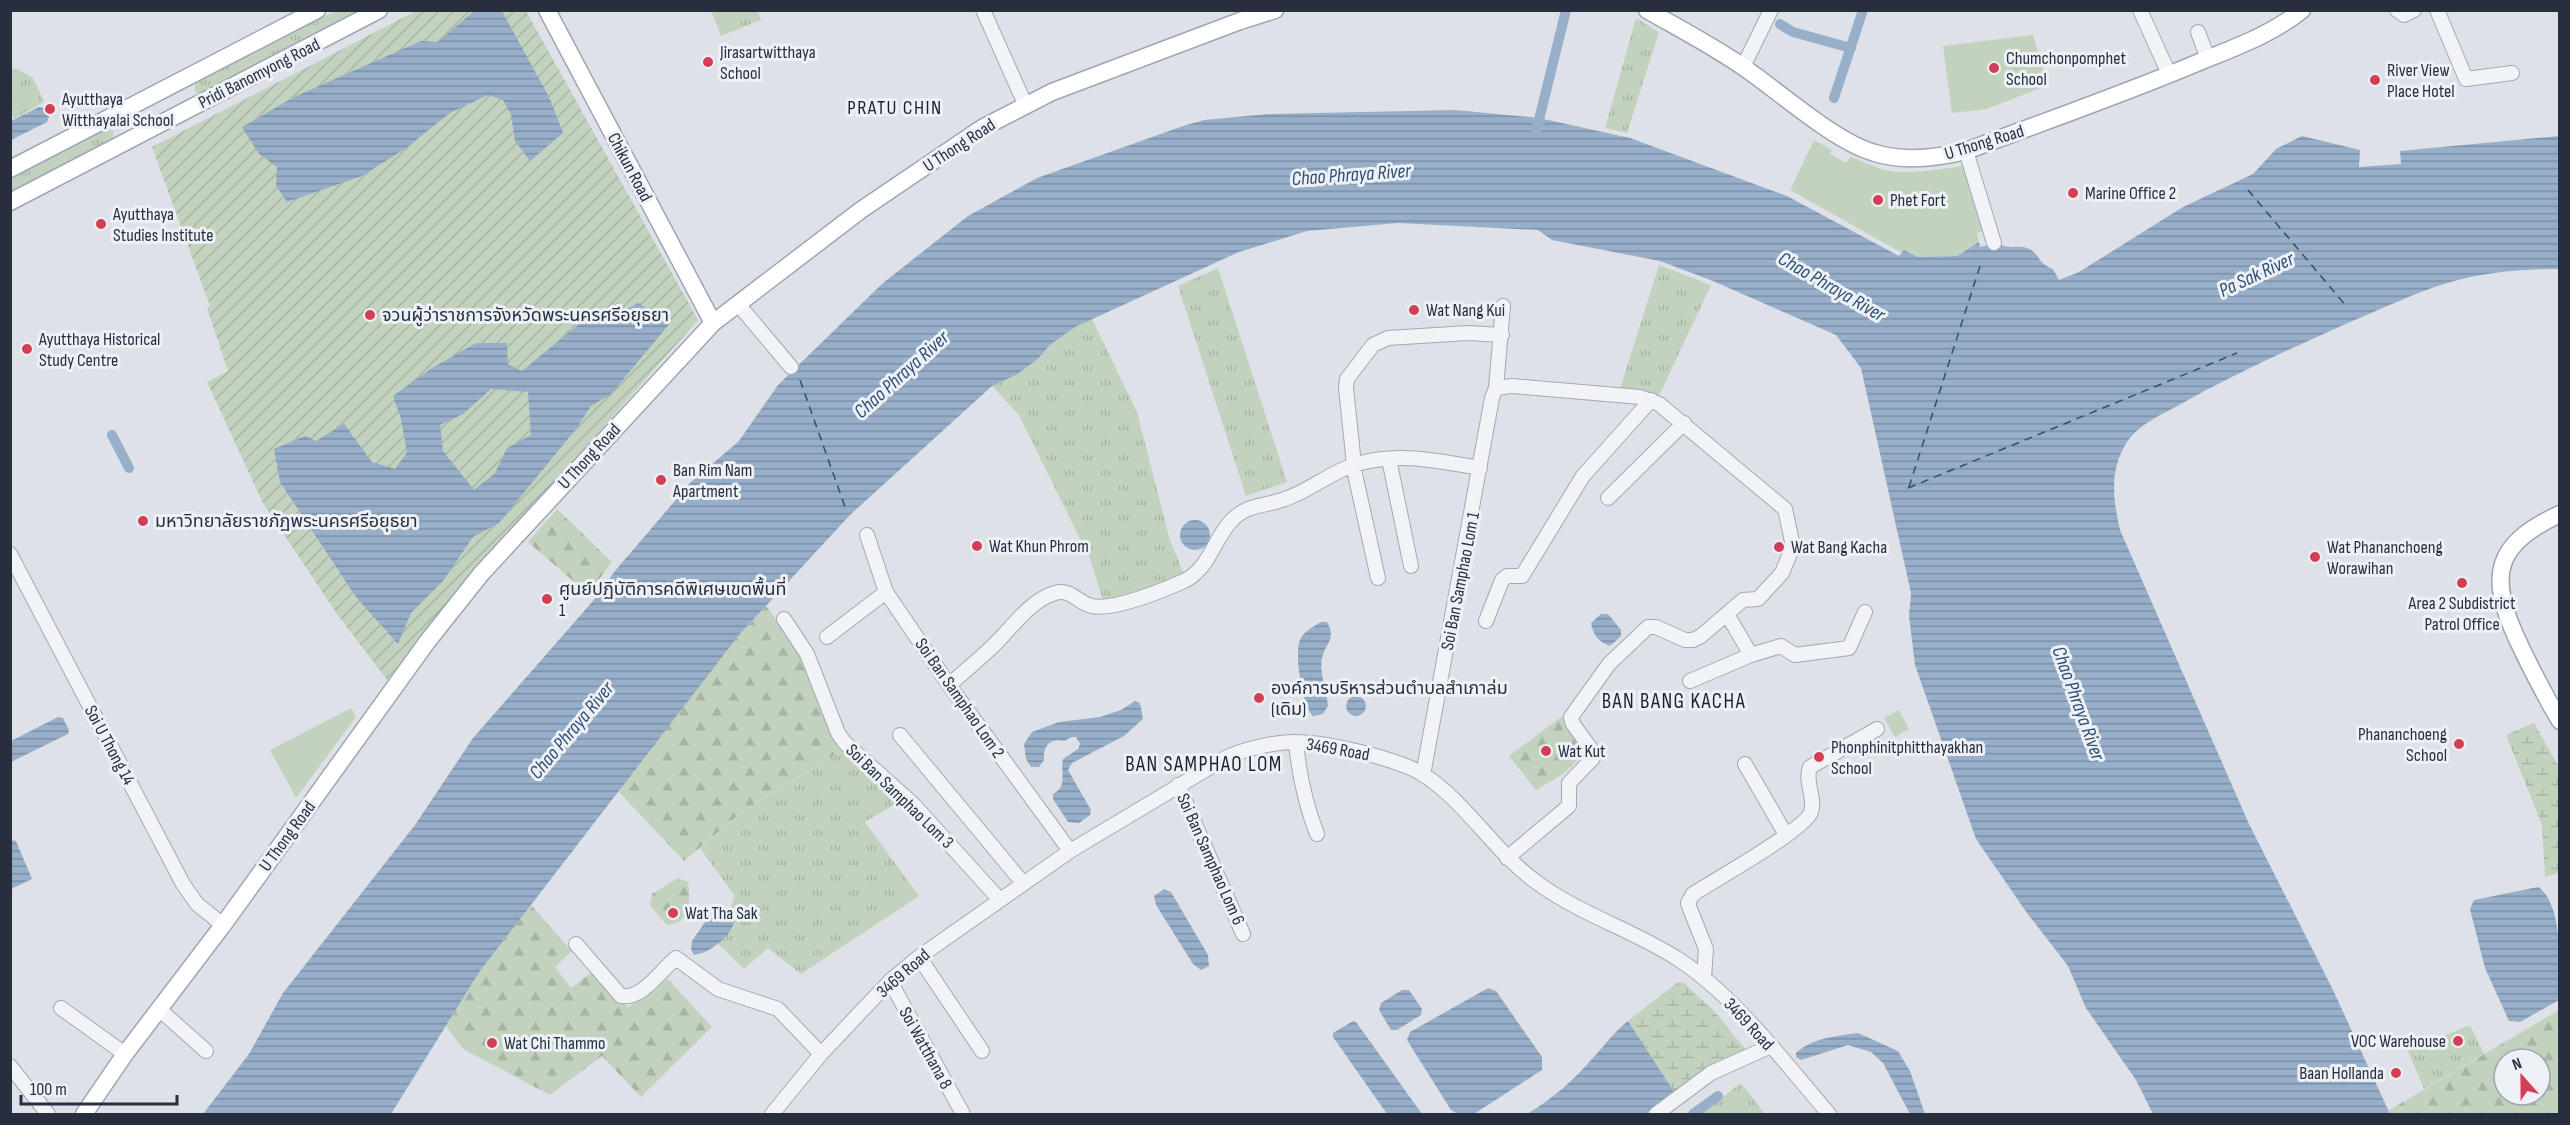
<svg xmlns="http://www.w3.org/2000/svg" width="2570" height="1125" viewBox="0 0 2570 1125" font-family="'Sofia Sans Condensed','Noto Sans Thai',sans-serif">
  <defs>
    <pattern id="grass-tufts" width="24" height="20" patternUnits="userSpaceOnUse" patternTransform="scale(1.5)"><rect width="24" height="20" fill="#c3d2bf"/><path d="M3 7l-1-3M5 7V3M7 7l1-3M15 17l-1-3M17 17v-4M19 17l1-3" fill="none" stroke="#a8b5a5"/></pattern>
    <pattern id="forest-firs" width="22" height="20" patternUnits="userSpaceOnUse" patternTransform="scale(1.5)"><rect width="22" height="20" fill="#c3d2bf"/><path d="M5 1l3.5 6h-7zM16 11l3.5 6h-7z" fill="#a8b5a5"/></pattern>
    <pattern id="wetland-marsh" width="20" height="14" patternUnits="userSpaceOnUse" patternTransform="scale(1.5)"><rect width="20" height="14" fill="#c3d2bf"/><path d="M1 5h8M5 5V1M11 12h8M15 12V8" fill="none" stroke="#a8b5a5"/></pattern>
    <pattern id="garden-furrows" width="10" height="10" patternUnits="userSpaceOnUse" patternTransform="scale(1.5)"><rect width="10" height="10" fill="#c3d2bf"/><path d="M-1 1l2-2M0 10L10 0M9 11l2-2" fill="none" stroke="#a8b5a5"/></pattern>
    <pattern id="water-rules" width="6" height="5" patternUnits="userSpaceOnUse" patternTransform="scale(1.5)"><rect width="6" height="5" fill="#97afc9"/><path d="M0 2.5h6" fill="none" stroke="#7b8fa5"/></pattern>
  </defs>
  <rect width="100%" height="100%" fill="#dee2e8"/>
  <path fill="url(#grass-tufts)" d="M337,11H356L312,37L201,94L195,92V83L305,24Z
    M711,11H758L761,20L721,36Z
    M1636,18L1659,32L1627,133L1605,128Z
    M16,68L33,78L44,102L14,119L11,112L10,71Z
    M104,129L113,131V140L11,194V178Z
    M1659,265L1711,285L1659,396L1649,392L1620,389Z
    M1218,268L1287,482L1246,496L1178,286Z
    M1092,319L1137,412L1169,537L1185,577L1120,598L1103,600L1090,559L1019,415L992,386L1016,375L1038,359L1051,344L1075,327Z
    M846,748L902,800L865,822L919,896L801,974L768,948L744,969L718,944L734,927L735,920L730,915L734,895L700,848L743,811Z
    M2470,1025L2484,1054L2424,1089L2408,1051Z
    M1741,1083L1765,1114H1700Z"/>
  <path fill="url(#forest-firs)" fill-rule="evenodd" d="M557,509L612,562L588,594L528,542Z
    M766,606L799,649L828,728L846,748L743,811L684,861L618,791L739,635Z
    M1564,715L1586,745C1576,769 1558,777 1536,790L1509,756Z
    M678,878L688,882C691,899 690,925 667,925L650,905L652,894Z
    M531,905L572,951L555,967L571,988L592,972L628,1007L668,979L712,1027L641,1097L602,1056L550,1095L463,1049L446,1026L480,971Z
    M2559,1010V1114H2390L2388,1111ZM2504,1059H2540V1095H2504Z"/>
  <path fill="url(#wetland-marsh)" d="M2534,723L2559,767V873L2545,877L2542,825L2506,735Z
    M1678,982L1684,983L1715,1012L1746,1050L1675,1093L1628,1021Z"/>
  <path fill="#c3d2bf" d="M2033,35L2048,85L1987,109L1952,113L1943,46Z
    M1814,140L1832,150L1830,154L1846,163L1850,157C1860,160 1870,165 1881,169C1902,176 1945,169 1967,165L1989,230L1977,233L1979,242L1957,256L1918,257L1904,250L1902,253L1790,190Z
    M351,708L356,717L296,798L270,750Z
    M1899,710L1909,729L1895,737L1884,718Z"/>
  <path fill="url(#garden-furrows)" d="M416,11H526L698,320L455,595L387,680L337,614L263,503L207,382L228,371L207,308L210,306L152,147Z"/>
  <path fill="url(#water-rules)" fill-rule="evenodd" d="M502,11L550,99L563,133L530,161L515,141L511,115L503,100L488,95L450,113L406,148L362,176L287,202L276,186L277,167L259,154L242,127L294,97L421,41L438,42L474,11Z
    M39,107L44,108L49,117L47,122L11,140V121Z
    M1455,110L1539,118L1630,138L1787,196L1899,256L1904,250L1918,257L1957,256L1979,242L1980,247L1997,243C2008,251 2020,243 2031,250C2041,256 2037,263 2053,269L2059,280L2079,272L2183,207L2253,174L2276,149L2302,136L2360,150L2359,167L2401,164L2400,151L2559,136V269C2521,269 2484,272 2447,283C2414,293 2382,309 2350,322C2292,348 2234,374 2179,405C2161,415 2138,425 2127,442C2109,470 2113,499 2120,530L2249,824L2333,990L2390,1114H2153L2136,1080L2086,1008L2068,966L2027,913L1976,839L1915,665L1909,616L1911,593L1861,368L1836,335L1713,281L1660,261L1552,240L1538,230L1398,223L1307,231L1239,252L1075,327L1051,344L1038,359L1016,375L992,386L850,515L739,635L480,971L391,1114H203L249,1054L283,993L415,825L473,738L593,601L615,571L691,482L739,441L778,385L883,283L968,216L1037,178L1183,126L1204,120L1269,114Z
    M618,303L627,309L638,303L671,322L611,394L591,406L576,429L499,523L473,537L443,581L411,613L398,644L356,597L280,482L274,449L305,436L316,441L344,424L372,462L395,469L407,452L401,419L393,396L432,368L476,343H507L508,364L522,371L578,325ZM491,389L528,392L531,435L507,448L495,473L474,490L443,451L440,425L463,414Z
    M1180 535a15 15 0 1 1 30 0a15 15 0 1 1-30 0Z
    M1601,614H1608L1621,630V636L1610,646C1599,642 1593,635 1591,623Z
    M1321,622H1327C1337,640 1325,643 1322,658C1319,674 1327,691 1328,706L1323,714L1313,716C1302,706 1294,653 1300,640C1304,631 1313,627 1321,622Z
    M1346 706a10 10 0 1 1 20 0a10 10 0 1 1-20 0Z
    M1135,701L1140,703L1143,719L1124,736L1072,763L1068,770L1091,810L1090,815L1079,823L1068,822L1053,799V794C1068,786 1060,773 1063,759L1078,749L1080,744L1076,737H1072L1064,741C1050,738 1043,746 1044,760L1039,767H1031L1026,759L1024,744L1032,732L1059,722L1100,717L1121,710Z
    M58,717L63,718L69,730L68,734L11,762V741Z
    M11,840L16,841L32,879L11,889Z
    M2538,887C2564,904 2560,972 2559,1000L2520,1022L2509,1021L2485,968L2470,909L2474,900Z
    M1164,889L1171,892L1208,955L1209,966L1201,970L1193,964L1156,905L1154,896Z
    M730,915L735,920C732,936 710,953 694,955L691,949L692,941L705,922L713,916Z
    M1488,988L1496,991L1542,1057V1070L1474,1114H1458L1451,1110L1407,1040L1410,1032Z
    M1402,990H1409L1422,1009L1421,1015L1397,1030H1391L1379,1010L1381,1003Z
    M1353,1021L1356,1022L1422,1114H1387L1333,1037V1033Z
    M1628,1021L1675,1093L1646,1114H1527C1552,1099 1573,1081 1592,1059C1604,1046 1614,1032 1628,1021Z
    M1858,1033L1898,1051L1910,1071L1925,1114H1910L1883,1063L1871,1052L1848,1045L1801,1060L1796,1057V1053C1812,1038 1837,1036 1858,1033Z"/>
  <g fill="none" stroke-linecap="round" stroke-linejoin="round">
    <path stroke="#97afc9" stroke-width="10" d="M1780,24L1793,32L1851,48
      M1834,98L1863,10
      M1536,132L1566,10
      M112,435L129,468
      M1693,1114L1718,1096"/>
    <path stroke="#304e74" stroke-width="1.5" stroke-dasharray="8 6" stroke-linecap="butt" d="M2248,190L2347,307
      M800,380L845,507
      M1909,487L1981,263
      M1908,488L2237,353"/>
    <g stroke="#a3a9b2" stroke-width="16">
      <path id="minor" d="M983,10L1025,104
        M2140,10L2169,74
        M2397,10L2404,15L2414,10
        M2437,10L2466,79L2512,73
        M2198,32L2208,59
        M1743,67L1771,10
        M1966,151L1994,243
        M738,304L791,367
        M1496,388L1512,386L1640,397L1659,404L1785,509L1793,546L1782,573L1758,599L1743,600L1701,636L1693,640H1685L1656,627H1648L1609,664L1571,717L1573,724L1594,753L1593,758L1569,783V806L1507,858
        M1389,459L1411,566
        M1608,498L1684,423
        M867,535L886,592L949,685L1070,851
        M10,554L183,884L197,904L223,925
        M1378,578L1355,474L1346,388L1347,379L1373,345L1388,338L1468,333L1502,335
        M1727,614L1751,655L1781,646L1795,655L1849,648L1865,612
        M784,619L807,654L838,733L845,743L913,804L999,899
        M1486,621L1502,580L1507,576H1522L1583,476L1651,400
        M827,637L886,592
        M1690,681L1751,655
        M949,685C965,671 982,657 997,642C1014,625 1031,600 1055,593C1071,588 1079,604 1092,606C1113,611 1164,590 1184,581C1209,569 1213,541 1231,521C1248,503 1264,507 1285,499C1309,491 1329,473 1354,465C1396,451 1438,461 1480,468
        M900,735L1023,883
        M1296,742C1299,775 1305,803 1317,834
        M1745,764L1786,835
        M1423,775L1492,398L1496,388L1503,306
        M1178,785L1243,934
        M576,944L621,996C642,1000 661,970 676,958L718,989L778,1009L821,1054
        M919,957L982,1051
        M1704,978L1706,949L1690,909L1688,903L1693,894C1713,881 1805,830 1811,812C1816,797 1804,782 1810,767L1877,729
        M890,981L963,1114
        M61,1008L125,1054
        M159,1009L206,1051
        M10,1066L48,1114
        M772,1114L821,1054L890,981L919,957L1070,851L1227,757C1248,748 1269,743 1293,742C1323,741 1399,759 1424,775C1468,804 1495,853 1539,884C1582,915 1633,930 1678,959C1736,997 1784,1062 1829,1114
        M1656,1114L1711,1073L1771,1046"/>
    </g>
    <g stroke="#9da6b4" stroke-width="19">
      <path id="major" d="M547,10L713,323
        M1647,10C1680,29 1715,47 1746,69C1781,93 1835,142 1875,153C1904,162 1937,158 1966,151C2043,122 2121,95 2197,63C2233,48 2271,35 2302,10
        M10,169L317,10
        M10,202L379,10
        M2560,514C2494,544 2488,576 2517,639C2530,667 2544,694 2560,721
        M84,1114L125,1054L223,925L427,642L481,574L713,323L861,210L982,128L1052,92L1240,21L1275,10"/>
    </g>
    <use href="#minor" stroke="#f1f3f6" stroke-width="14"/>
    <use href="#major" stroke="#fff" stroke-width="16"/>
  </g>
  <g fill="#d23e53" stroke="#edf1f6" stroke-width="2">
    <circle cx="708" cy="62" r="6"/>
    <circle cx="1994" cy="68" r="6"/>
    <circle cx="2375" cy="80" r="6"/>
    <circle cx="50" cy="109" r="6"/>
    <circle cx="2073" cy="193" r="6"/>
    <circle cx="1878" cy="200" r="6"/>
    <circle cx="101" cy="224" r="6"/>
    <circle cx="1414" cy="310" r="6"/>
    <circle cx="370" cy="315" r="6"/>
    <circle cx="27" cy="349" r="6"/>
    <circle cx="661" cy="480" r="6"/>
    <circle cx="143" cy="521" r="6"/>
    <circle cx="977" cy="546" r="6"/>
    <circle cx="1779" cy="547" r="6"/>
    <circle cx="2315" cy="557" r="6"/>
    <circle cx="2462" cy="583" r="6"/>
    <circle cx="547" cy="599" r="6"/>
    <circle cx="1259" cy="698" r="6"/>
    <circle cx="2459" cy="744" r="6"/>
    <circle cx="1546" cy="751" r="6"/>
    <circle cx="1819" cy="757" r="6"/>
    <circle cx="673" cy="913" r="6"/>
    <circle cx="2458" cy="1041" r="6"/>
    <circle cx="492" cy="1043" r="6"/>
    <circle cx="2396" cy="1073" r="6"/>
  </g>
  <g text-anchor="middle" stroke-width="6" stroke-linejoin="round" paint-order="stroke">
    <g font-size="18" fill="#272f3f" stroke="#edf1f6" text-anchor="start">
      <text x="720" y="58">Jirasartwitthaya<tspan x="720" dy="21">School</tspan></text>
      <text x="2006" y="64">Chumchonpomphet<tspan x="2006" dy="21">School</tspan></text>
      <text x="2387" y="76">River View<tspan x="2387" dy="21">Place Hotel</tspan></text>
      <text x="62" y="105">Ayutthaya<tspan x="62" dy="21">Witthayalai School</tspan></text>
      <text x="2085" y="199">Marine Office 2</text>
      <text x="1890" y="206">Phet Fort</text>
      <text x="113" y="220">Ayutthaya<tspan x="113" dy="21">Studies Institute</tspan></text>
      <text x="1426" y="316">Wat Nang Kui</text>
      <text x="382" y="321">จวนผู้ว่าราชการจังหวัดพระนครศรีอยุธยา</text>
      <text x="39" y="345">Ayutthaya Historical<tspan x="39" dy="21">Study Centre</tspan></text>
      <text x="673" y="476">Ban Rim Nam<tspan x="673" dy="21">Apartment</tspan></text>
      <text x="155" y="527">มหาวิทยาลัยราชภัฏพระนครศรีอยุธยา</text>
      <text x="989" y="552">Wat Khun Phrom</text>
      <text x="1791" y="553">Wat Bang Kacha</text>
      <text x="2327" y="553">Wat Phananchoeng<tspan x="2327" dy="21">Worawihan</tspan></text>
      <text x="559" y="595">ศูนย์ปฏิบัติการคดีพิเศษเขตพื้นที่<tspan x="559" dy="21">1</tspan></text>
      <text x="2462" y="609" text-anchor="middle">Area 2 Subdistrict<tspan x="2462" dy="21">Patrol Office</tspan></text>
      <text x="1271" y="694">องค์การบริหารส่วนตำบลสำเภาล่ม<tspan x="1271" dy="21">(เดิม)</tspan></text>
      <text x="2447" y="740" text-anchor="end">Phananchoeng<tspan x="2447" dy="21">School</tspan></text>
      <text x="1831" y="753">Phonphinitphitthayakhan<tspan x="1831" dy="21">School</tspan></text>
      <text x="1558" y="757">Wat Kut</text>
      <text x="685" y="919">Wat Tha Sak</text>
      <text x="2446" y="1047" text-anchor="end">VOC Warehouse</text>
      <text x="504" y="1049">Wat Chi Thammo</text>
      <text x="2384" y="1079" text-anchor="end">Baan Hollanda</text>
    </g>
    <g font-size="18" fill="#272f3f" stroke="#edf1f6">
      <text transform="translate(259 73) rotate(-27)" y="6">Pridi Banomyong Road</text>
      <text transform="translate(1984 142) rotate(-17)" y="6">U Thong Road</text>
      <text transform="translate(959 145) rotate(-33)" y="6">U Thong Road</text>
      <text transform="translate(630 167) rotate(62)" y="6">Chikun Road</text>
      <text transform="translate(589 456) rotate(-47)" y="6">U Thong Road</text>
      <text transform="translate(1460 581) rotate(-79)" y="6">Soi Ban Samphao Lom 1</text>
      <text transform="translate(960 698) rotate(55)" y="6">Soi Ban Samphao Lom 2</text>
      <text transform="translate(110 745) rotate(62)" y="6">Soi U Thong 14</text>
      <text transform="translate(1338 749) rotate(10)" y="6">3469 Road</text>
      <text transform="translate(900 796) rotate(44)" y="6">Soi Ban Samphao Lom 3</text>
      <text transform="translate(287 836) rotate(-54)" y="6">U Thong Road</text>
      <text transform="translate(1211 859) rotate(66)" y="6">Soi Ban Samphao Lom 6</text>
      <text transform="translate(903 973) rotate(-41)" y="6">3469 Road</text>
      <text transform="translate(1749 1024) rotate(47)" y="6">3469 Road</text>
      <text transform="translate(926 1048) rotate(61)" y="6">Soi Watthana 8</text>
    </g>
    <g font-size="20" letter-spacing="1.5" fill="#192130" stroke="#edf1f6">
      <text x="895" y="114">PRATU CHIN</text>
    </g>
    <g font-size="20" font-style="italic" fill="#304e74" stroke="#edf1f6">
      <text transform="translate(1351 174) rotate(-4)" y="7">Chao Phraya River</text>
      <text transform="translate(2256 274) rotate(-25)" y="7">Pa Sak River</text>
      <text transform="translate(1832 286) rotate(30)" y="7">Chao Phraya River</text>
      <text transform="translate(901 374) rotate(-42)" y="7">Chao Phraya River</text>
      <text transform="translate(2079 703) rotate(70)" y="7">Chao Phraya River</text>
      <text transform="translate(571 730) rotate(-50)" y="7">Chao Phraya River</text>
    </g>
    <g font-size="21" letter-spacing="1.5" fill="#192130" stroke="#edf1f6">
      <text x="1674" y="708">BAN BANG KACHA</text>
      <text x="1204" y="771">BAN SAMPHAO LOM</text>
    </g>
  </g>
  <rect width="2570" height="1125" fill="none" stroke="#272f3f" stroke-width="24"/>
  <g transform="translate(2522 1077) rotate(339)"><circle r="28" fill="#edf1f6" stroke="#9ea3ad" stroke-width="1.5"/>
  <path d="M0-4.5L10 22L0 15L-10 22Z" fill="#d23e53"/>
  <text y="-9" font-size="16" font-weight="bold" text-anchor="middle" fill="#272f3f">N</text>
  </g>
  <path d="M21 1095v9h156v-9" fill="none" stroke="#272f3f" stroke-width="3"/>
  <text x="30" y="1095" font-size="18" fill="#272f3f" stroke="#edf1f6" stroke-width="4.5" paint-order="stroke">100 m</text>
</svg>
